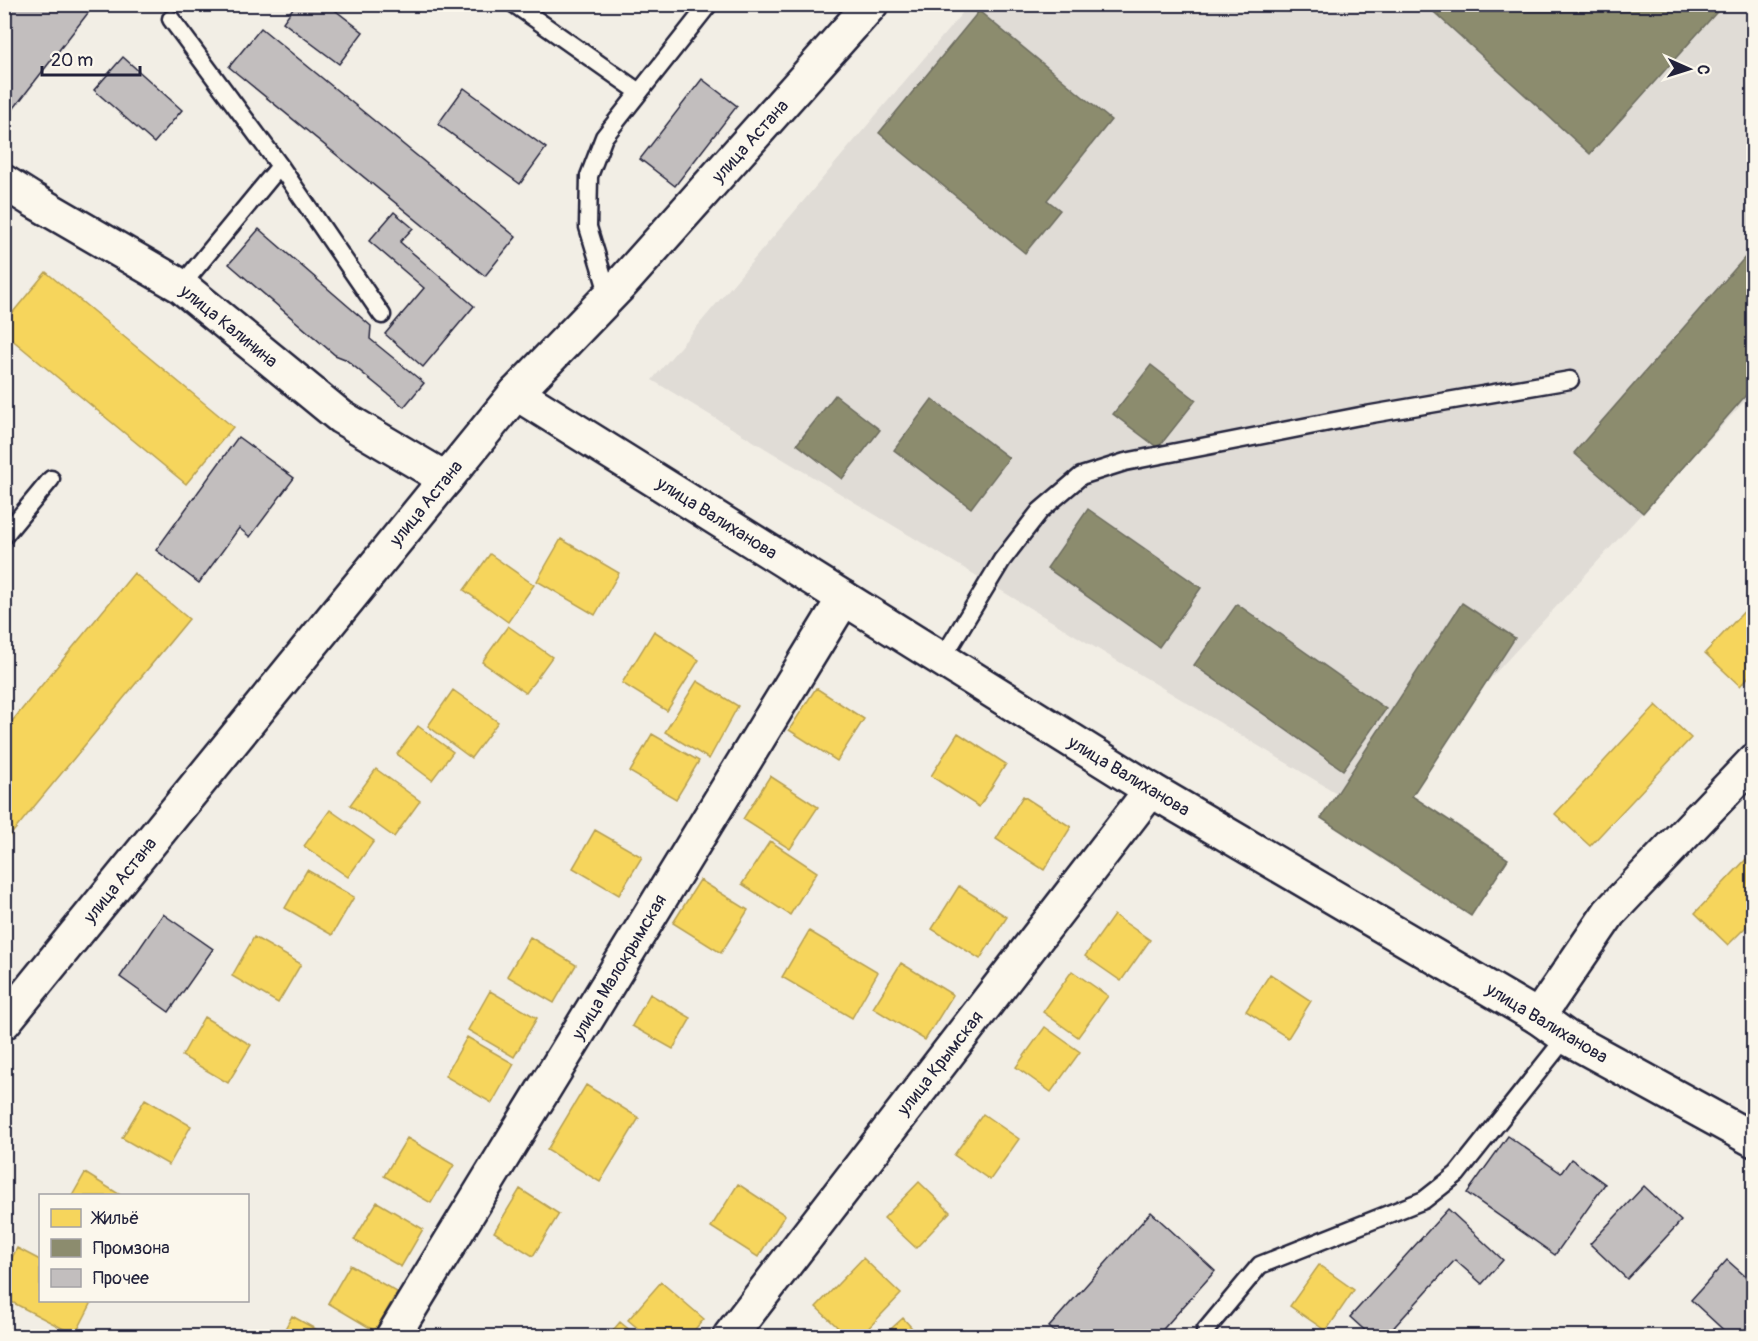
<svg xmlns="http://www.w3.org/2000/svg" width="1758" height="1341" viewBox="0 0 1758 1341" font-family="Pangolin,sans-serif">
  <rect width="100%" height="100%" fill="#f2eee5"/>
  <filter id="ink" filterUnits="userSpaceOnUse"><feTurbulence type="fractalNoise" baseFrequency=".0167" numOctaves="2"/><feDisplacementMap in="SourceGraphic" scale="12" xChannelSelector="R" yChannelSelector="G"/><feConvolveMatrix kernelMatrix="1 2 1 2 8 2 1 2 1" color-interpolation-filters="sRGB"/></filter>
  <g filter="url(#ink)">
    <path fill="#e0dcd6" d="M969,5H1753V392L1368,812L652,380Z"/>
    <path fill="#f6d55c" stroke="#b69f52" stroke-width="1.5" d="M46,272L233,427L186,484L4,333V323Z
      M561,539L619,573L595,615L537,581Z
      M490,554L534,585L508,622L464,590Z
      M134,573L189,619L4,843V731Z
      M1754,601V671L1740,686L1705,653Z
      M508,626L552,657L526,693L482,662Z
      M654,631L699,660L667,711L622,683Z
      M697,681L738,706L709,759L665,732Z
      M816,688L864,719L837,761L789,730Z
      M453,690L498,722L471,758L428,726Z
      M1656,705L1691,738L1590,846L1555,814Z
      M418,726L453,752L432,780L397,754Z
      M958,733L1006,764L979,807L931,776Z
      M652,734L699,761L676,799L630,772Z
      M376,769L420,801L394,837L350,805Z
      M770,776L818,807L790,849L743,819Z
      M1023,796L1071,827L1044,870L996,839Z
      M330,810L374,841L348,877L304,846Z
      M595,830L642,857L619,895L573,868Z
      M770,841L817,872L790,915L742,884Z
      M1754,851V919L1728,945L1695,913Z
      M307,870L354,897L332,935L285,908Z
      M700,880L748,910L721,953L673,923Z
      M959,886L1007,917L980,959L932,929Z
      M1114,915L1150,940L1121,981L1085,956Z
      M809,931L878,972L852,1018L782,977Z
      M254,937L301,964L278,1003L232,976Z
      M530,937L576,965L554,1003L507,976Z
      M901,963L953,995L925,1040L873,1008Z
      M1072,971L1108,996L1078,1037L1043,1012Z
      M1270,974L1311,1001L1288,1038L1246,1011Z
      M490,991L537,1018L514,1057L468,1030Z
      M650,994L691,1018L673,1049L632,1026Z
      M204,1017L251,1045L228,1083L182,1056Z
      M1045,1027L1080,1052L1051,1092L1016,1067Z
      M467,1037L514,1064L492,1103L445,1076Z
      M586,1085L639,1118L600,1182L547,1150Z
      M145,1099L191,1126L169,1165L122,1138Z
      M983,1114L1019,1139L990,1180L954,1155Z
      M407,1138L454,1165L431,1203L384,1176Z
      M85,1173L122,1196H72Z
      M919,1182L950,1212L916,1248L884,1218Z
      M738,1184L785,1215L758,1257L711,1227Z
      M520,1189L559,1214L533,1256L494,1232Z
      M377,1202L423,1229L401,1267L354,1240Z
      M17,1248L40,1260V1300H85L91,1304L75,1335L4,1298V1273Z
      M863,1258L901,1294L861,1336H847L816,1307Z
      M350,1265L397,1292L375,1331L328,1303Z
      M1319,1265L1354,1290L1326,1331L1290,1306Z
      M661,1282L704,1319L689,1336H647L628,1320Z
      M292,1316L328,1336H281Z
      M903,1318L919,1336H883Z
      M620,1322L637,1336H608Z"/>
    <path fill="#8c8c6e" stroke="#6c6c5f" stroke-width="1.5" d="M1425,4H1724L1590,154Z
      M979,11L1111,120L1047,200L1060,210L1025,253L879,133Z
      M1754,247V386L1643,513L1574,453Z
      M1151,365L1196,400L1158,448L1113,414Z
      M835,395L880,430L842,479L797,444Z
      M932,399L1009,458L971,508L894,450Z
      M1088,509L1201,588L1159,647L1047,568Z
      M1462,603L1515,638L1412,796L1508,859L1471,916L1321,818Z
      M1237,604L1386,709L1343,770L1194,665Z"/>
    <path fill="#c2bebe" stroke="#22223b" stroke-width="1.5" d="M13,4H95L4,121V15Z
      M296,4H327L363,32L339,64L283,22Z
      M261,28L516,237L485,276L229,67Z
      M123,57L182,110L154,143L94,90Z
      M702,79L737,106L675,186L640,159Z
      M464,88L546,148L520,184L438,124Z
      M394,212L413,228L400,242L474,306L423,367L385,334L424,288L369,241Z
      M259,229L371,326L370,339L424,383L404,407L345,359L335,355L229,264Z
      M238,437L294,478L250,537L239,528L199,583L156,550Z
      M163,914L213,949L169,1012L120,977Z
      M1508,1136L1561,1173L1571,1159L1605,1184L1555,1255L1467,1193Z
      M1644,1186L1681,1221L1627,1279L1590,1244Z
      M1448,1209L1503,1260L1482,1284L1455,1260L1386,1336H1371L1350,1317Z
      M1151,1212L1215,1271L1157,1336H1060L1049,1327Z
      M1727,1260L1754,1284V1326L1744,1336H1730L1691,1300Z"/>
    <g fill="none" stroke-linecap="round" stroke-linejoin="round">
      <g stroke="#22223b" stroke-width="21">
        <path id="service" d="M514,4L639,92
          M171,19L280,166L382,315
          M181,286L280,166
          M609,296L588,227L589,176L604,137L709,4
          M4,536L51,479
          M942,659L1002,560L1040,511L1081,476L1125,462L1360,416L1570,380
          M1205,1331L1260,1265L1424,1200L1457,1174L1566,1037"/>
      </g>
      <g stroke="#22223b" stroke-width="38">
        <path id="minor" d="M4,182L31,199L181,286L341,417L446,479
          M516,393L622,283L871,4
          M1538,1017L1609,913L1754,761
          M393,1336L844,598
          M730,1336L1151,790"/>
      </g>
      <g stroke="#22223b" stroke-width="38">
        <path id="secondary" d="M4,1022L516,393L1151,790L1538,1017L1566,1037L1754,1140"/>
      </g>
      <use href="#service" stroke="#fbf7ec" stroke-width="16"/>
      <use href="#minor" stroke="#fbf7ec" stroke-width="33"/>
      <use href="#secondary" stroke="#fbf7ec" stroke-width="33"/>
    </g>
  </g>
  <g text-anchor="middle" stroke-width="6" stroke-linejoin="round" paint-order="stroke">
    <g font-size="18" fill="#22223b" stroke="#fbf7ec">
      <text transform="translate(750 141) rotate(-48)" y="6">улица Астана</text>
      <text transform="translate(229 326) rotate(39)" y="6">улица Калинина</text>
      <text transform="translate(426 503) rotate(-51)" y="6">улица Астана</text>
      <text transform="translate(717 518) rotate(32)" y="6">улица Валиханова</text>
      <text transform="translate(1129 776) rotate(31)" y="6">улица Валиханова</text>
      <text transform="translate(120 880) rotate(-51)" y="6">улица Астана</text>
      <text transform="translate(619 967) rotate(-59)" y="6">улица Малокрымская</text>
      <text transform="translate(1547 1023) rotate(31)" y="6">улица Валиханова</text>
      <text transform="translate(940 1063) rotate(-52)" y="6">улица Крымская</text>
    </g>
  </g>
  <rect width="1758" height="1341" fill="none" stroke="#fbf7ec" stroke-width="24"/>
  <rect x="12" y="12" width="1734" height="1317" fill="none" stroke="#22223b" stroke-width="2" filter="url(#ink)"/>
  <rect x="39" y="1194" width="210" height="108" fill="#fbf7ec" stroke="#a4a2a5" stroke-width="1.5"/>
  <rect x="51" y="1209" width="30" height="18" fill="#f6d55c" stroke="#a4a2a5" stroke-width="1.5"/>
  <text x="93" y="1224" font-size="18" fill="#22223b">Жильё</text>
  <rect x="51" y="1239" width="30" height="18" fill="#8c8c6e" stroke="#a4a2a5" stroke-width="1.5"/>
  <text x="93" y="1254" font-size="18" fill="#22223b">Промзона</text>
  <rect x="51" y="1269" width="30" height="18" fill="#c2bebe" stroke="#a4a2a5" stroke-width="1.5"/>
  <text x="93" y="1284" font-size="18" fill="#22223b">Прочее</text>
  <g transform="translate(1689 69) rotate(93)" stroke="#fbf7ec" stroke-width="4.5" paint-order="stroke">
  <path d="M0-4.5L10 22L0 15L-10 22Z" fill="#22223b"/>
  <text y="-9" font-size="16" font-weight="bold" text-anchor="middle" fill="#22223b">С</text>
  </g>
  <path d="M42 66v9h98v-9" fill="none" stroke="#22223b" stroke-width="3"/>
  <text x="51" y="66" font-size="18" fill="#22223b" stroke="#fbf7ec" stroke-width="4.5" paint-order="stroke">20 m</text>
</svg>
